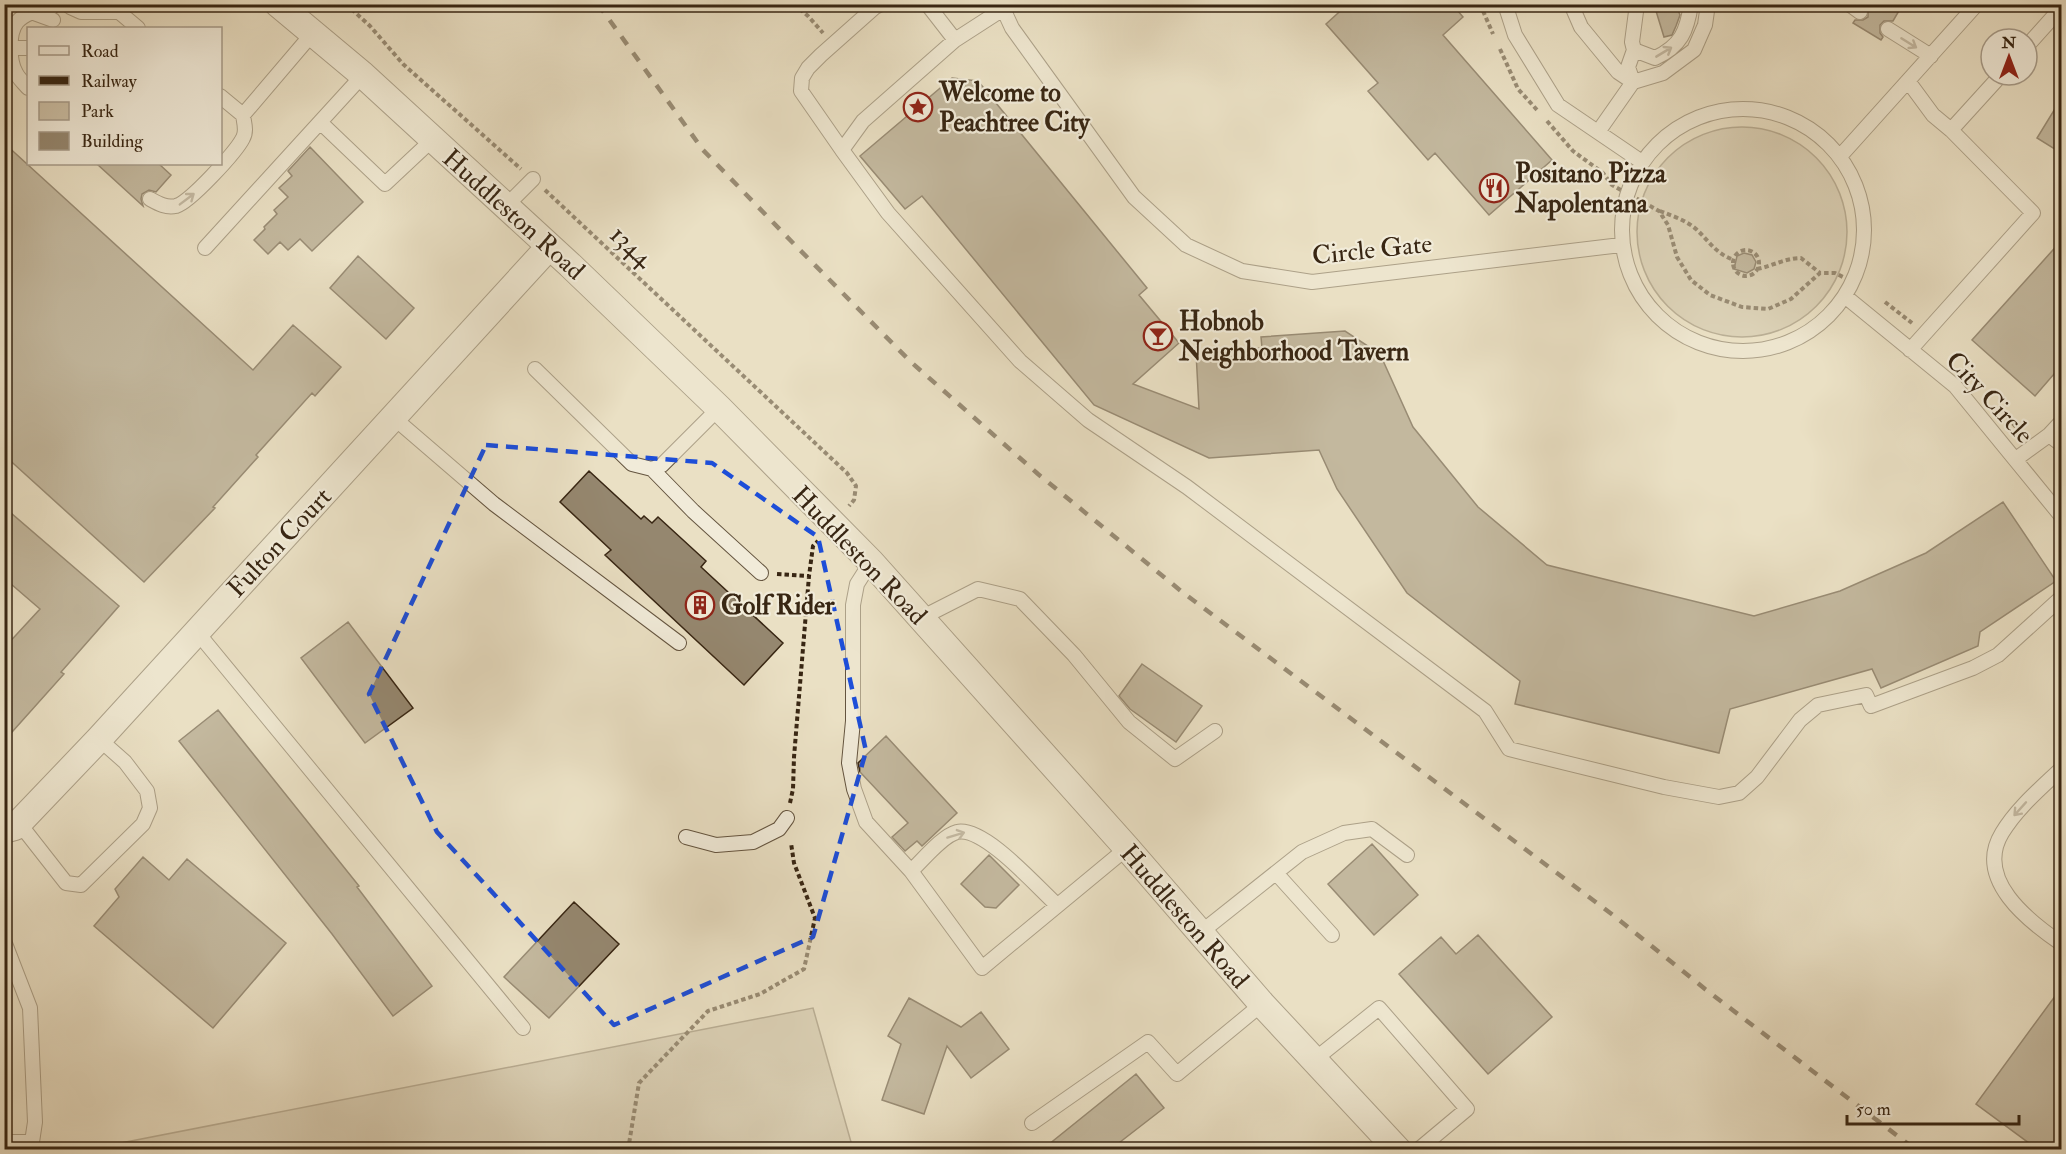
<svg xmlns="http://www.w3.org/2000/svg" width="2066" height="1154" viewBox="0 0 2066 1154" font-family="'IM FELL Double Pica',serif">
  <rect width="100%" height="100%" fill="#eae0c4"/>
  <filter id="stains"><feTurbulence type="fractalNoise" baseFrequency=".00333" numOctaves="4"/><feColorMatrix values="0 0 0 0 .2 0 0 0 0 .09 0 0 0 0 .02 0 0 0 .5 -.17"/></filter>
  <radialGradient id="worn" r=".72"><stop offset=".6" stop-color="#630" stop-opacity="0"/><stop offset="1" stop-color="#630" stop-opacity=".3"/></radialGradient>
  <path fill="#ccc0a6" stroke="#82735c" stroke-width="1.5" d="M1637 232a105 105 0 1 1 210 0a105 105 0 1 1-210 0Z
    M813,1008L853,1149H90Z"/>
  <path fill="#95876f" stroke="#382613" stroke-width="1.5" d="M1348,4H1452L1463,17L1443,35L1552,160L1489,215L1435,153L1428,160L1368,91L1378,83L1326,24Z
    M1865,4H1903L1893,21H1884L1880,25V33L1883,37L1881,40L1853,23L1855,20H1863L1868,17V9Z
    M1676,5L1680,15L1676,26L1672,35L1664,37L1656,11Z
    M952,78L978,81L1147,288L1139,295L1179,343L1133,384L1199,409L1196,352L1262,348L1261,337L1345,331L1380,354L1413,427L1478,507L1547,565L1754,616L1840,591L1926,553L2003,502L2056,581L1980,632L1978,646L1881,688L1872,669L1730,709L1719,753L1515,704L1520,681L1407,593L1337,489L1319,450L1209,458L1094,405L922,196L905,209L860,156Z
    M2061,99V153L2037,138Z
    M4,143L253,370L293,325L341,367L315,396L312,393L256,455L258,457L213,507L215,508L144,582L4,455Z
    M310,147L363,202L312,251L300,239L288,250L280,242L268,254L254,240L265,229L264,227L277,214L274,210L288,197L279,188L292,176L288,171Z
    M97,164H159L171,175L156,192L149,190L142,194L141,199L143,206Z
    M2061,241V366L2035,396L1972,340Z
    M1744,253L1752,255L1756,262L1754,269L1747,273L1734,269L1737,256Z
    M358,256L414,308L386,339L330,288Z
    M589,471L641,519L644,516L652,523L658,517L706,561L701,567L783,643L744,685L605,555L611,550L560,502Z
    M4,507L119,606L61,672L64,674L4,741V648L40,609L4,578Z
    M348,622L413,708L365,743L301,658Z
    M1142,664L1202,706L1176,742L1130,709L1119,696Z
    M218,710L359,886L357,887L432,986L393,1016L332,934L179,741Z
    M886,736L957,813L922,846L917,841L905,851L892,837L908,823L860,772L858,763Z
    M1372,844L1418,895L1374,935L1328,884Z
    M989,855L1019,885L996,908L985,907L961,884Z
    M143,857L169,880L187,859L286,943L213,1028L94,926L119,897L115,889Z
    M574,902L619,944L549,1018L504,977Z
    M1478,935L1552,1017L1488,1074L1399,974L1441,937L1456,954Z
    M2061,988V1149H2037L1976,1104Z
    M909,998L961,1027L981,1012L1009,1049L971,1078L947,1046L924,1114L882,1100L901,1044L888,1036Z
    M1136,1074L1164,1108L1111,1149H1043Z"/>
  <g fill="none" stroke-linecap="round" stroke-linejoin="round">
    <g stroke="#64543f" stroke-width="16">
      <path id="lane" d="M927,4L955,40
        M1001,4L1012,28L1134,197L1186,245L1242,271L1312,282L1621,245
        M1505,4L1515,35L1558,105L1639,160
        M1571,4L1581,27L1618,72L1633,82
        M1637,4L1632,42L1634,50L1655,58C1681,46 1687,31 1691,4
        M1849,4L1860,12
        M70,7L81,12H119L138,28
        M1003,9L955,40L863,121L842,150L888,213L1020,361L1088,420L1187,487L1485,711L1509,749L1664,787L1719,797L1739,793L1757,777L1800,720L1818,705L1866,695L1871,706L1973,668L1998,655L2062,597
        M31,12L53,20
        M1888,29L1931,56
        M2027,46L2062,7
        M11,48H28
        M1908,81L1933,115L1951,130
        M1633,82L1628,67L1634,50
        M28,88C24,83 19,79 16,73C9,61 8,33 17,22C26,12 40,10 52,7
        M1622 230a121 121 0 1 1 242 0a121 121 0 1 1-242 0Z
        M243,115L312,34
        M320,122L385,184L432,140
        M1598,132L1633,82L1663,73L1694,50L1705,25L1708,4
        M842,150L801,91L802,78L808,68L821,55L875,7L881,4
        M1843,153L1977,4
        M150,199C159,204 166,208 176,206C190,202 236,152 243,138C247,131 244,123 243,115L220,96
        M506,206L533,179
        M205,248L363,75
        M1846,297L1955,386L2062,517
        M1910,350L2033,213L1951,130L2001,75
        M535,369L632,464L652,469L662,465L719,408
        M394,418L494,504L679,643
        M2049,435L2062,445
        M2016,459L2049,435L2062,421
        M652,469L693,511L761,573
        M871,562L857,584L853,605V721L849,763L854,789L866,822L911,871L982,968L1127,848
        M921,618L978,589L1020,599L1074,655L1129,722L1175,759L1215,731
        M197,632L523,1028
        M2062,768C2041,788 2017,808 2002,833C1974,879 2028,921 2062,944
        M19,823L66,883L81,885L143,824L150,808L147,791L125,762L99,739
        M686,837L716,845L753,842L779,829L787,818
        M911,871C923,860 942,836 957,832C984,826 1037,887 1057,905
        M1276,873L1332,935
        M1200,933L1302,852L1344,833L1372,829L1407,855
        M4,941L30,1008L35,1122L32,1142H4
        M1314,1060L1379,1008L1467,1109L1418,1150
        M1032,1123L1148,1042L1177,1074L1262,1004"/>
    </g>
    <g stroke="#64543f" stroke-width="28">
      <path id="street" d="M278,4L363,75L570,265L719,408L871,562L1127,848L1262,1004L1398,1150
        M4,830L15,827L99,739L549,247"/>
    </g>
    <path stroke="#382613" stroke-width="4" stroke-dasharray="4.5 3" stroke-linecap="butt" d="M346,4L370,26L403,64L521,169
      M794,4L808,16L823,33
      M1480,4L1493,34
      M1500,49L1518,89L1538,111
      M1547,121L1573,151L1603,173L1612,185L1659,211L1668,225L1677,257L1691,280L1710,295L1742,307L1768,309L1791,299L1820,273H1835L1845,278
      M545,190L847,473L856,486L854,500L849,506
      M1660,211C1672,216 1686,220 1696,229C1709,241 1716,254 1734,260
      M1733 263a13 13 0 1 1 26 0a13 13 0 1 1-26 0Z
      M1757,269C1773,266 1785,258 1801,258L1820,273
      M1885,302L1912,323
      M2003,412L2022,434
      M777,574L809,576
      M790,803L793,789L794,757L809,576L813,546L818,541
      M628,1150L639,1083L708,1011L760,994L804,969L815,918L794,863L791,843"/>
    <use href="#lane" stroke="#f1ebd9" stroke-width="14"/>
    <use href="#street" stroke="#f1ebd9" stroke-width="26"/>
    <path stroke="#382613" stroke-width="4.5" stroke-dasharray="10 10" stroke-linecap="butt" d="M598,4L703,150L793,243L911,362L1038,474L1181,591L1613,915L1705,989L1916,1150"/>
  </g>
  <defs><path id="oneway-shaft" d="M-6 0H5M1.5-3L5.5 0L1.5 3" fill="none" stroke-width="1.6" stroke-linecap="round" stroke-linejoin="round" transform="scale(1.5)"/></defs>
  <g stroke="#948876">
    <use href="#oneway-shaft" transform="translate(1909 43) rotate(32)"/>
    <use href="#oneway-shaft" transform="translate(1664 52) rotate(-31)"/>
    <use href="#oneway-shaft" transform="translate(187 199) rotate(-37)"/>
    <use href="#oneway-shaft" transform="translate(2020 809) rotate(132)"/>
    <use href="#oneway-shaft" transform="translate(956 835) rotate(-17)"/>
  </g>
  <path d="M0 0H2066V1154H0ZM486,445L712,463L818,537L866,751L813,937L614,1025L437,832L369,694Z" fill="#eae0c4" fill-opacity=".55" fill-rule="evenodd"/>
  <path fill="none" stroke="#1d4ed8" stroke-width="4.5" stroke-dasharray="12 8" stroke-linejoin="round" d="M486,445L712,463L818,537L866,751L813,937L614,1025L437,832L369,694Z"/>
  <defs>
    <g id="sight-ring" transform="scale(1.5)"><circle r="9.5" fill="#f1ebd9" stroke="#8f2418" stroke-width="1.5"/><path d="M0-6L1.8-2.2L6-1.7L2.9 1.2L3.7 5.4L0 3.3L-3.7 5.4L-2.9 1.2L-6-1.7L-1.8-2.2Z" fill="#8f2418"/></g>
    <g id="restaurant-ring" transform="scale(1.5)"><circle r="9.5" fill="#f1ebd9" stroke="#8f2418" stroke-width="1.5"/><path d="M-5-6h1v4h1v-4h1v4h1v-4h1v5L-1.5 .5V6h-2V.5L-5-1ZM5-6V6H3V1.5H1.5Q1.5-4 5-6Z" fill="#8f2418"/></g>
    <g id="bar-ring" transform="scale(1.5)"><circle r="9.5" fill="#f1ebd9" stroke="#8f2418" stroke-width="1.5"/><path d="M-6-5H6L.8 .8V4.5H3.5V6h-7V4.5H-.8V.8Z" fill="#8f2418"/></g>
    <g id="building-ring" transform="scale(1.5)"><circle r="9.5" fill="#f1ebd9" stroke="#8f2418" stroke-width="1.5"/><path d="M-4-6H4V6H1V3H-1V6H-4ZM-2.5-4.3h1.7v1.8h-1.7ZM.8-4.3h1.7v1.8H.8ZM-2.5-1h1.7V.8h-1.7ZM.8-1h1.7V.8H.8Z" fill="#8f2418"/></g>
  </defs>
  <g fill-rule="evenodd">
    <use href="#sight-ring" x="918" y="107"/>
    <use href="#restaurant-ring" x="1494" y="188"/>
    <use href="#bar-ring" x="1158" y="336"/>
    <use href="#building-ring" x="700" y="605"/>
  </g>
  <g text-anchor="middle" stroke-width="4.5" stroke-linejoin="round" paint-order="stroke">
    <g font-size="26" font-weight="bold" fill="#382613" stroke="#f1ebd9" text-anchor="start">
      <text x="939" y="101">Welcome to<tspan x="939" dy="30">Peachtree City</tspan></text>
      <text x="1515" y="182">Positano Pizza<tspan x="1515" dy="30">Napolentana</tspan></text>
      <text x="1179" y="330">Hobnob<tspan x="1179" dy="30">Neighborhood Tavern</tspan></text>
      <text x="721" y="614">Golf Rider</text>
    </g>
    <g font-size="26" fill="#382613" stroke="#f1ebd9">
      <text transform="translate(514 214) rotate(42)" y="9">Huddleston Road</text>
      <text transform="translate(632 246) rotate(43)" y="9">1344</text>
      <text transform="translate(1372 249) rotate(-6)" y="9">Circle Gate</text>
      <text transform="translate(1990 397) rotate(47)" y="9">City Circle</text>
      <text transform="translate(279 542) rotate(-47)" y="9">Fulton Court</text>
      <text transform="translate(860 555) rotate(46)" y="9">Huddleston Road</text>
      <text transform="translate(1185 916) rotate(49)" y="9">Huddleston Road</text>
    </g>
  </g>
  <rect width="2066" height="1154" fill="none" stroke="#eae0c4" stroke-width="24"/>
  <rect x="6" y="6" width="2054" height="1142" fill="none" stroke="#382613" stroke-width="3"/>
  <rect x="12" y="12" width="2042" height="1130" fill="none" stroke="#382613" stroke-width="1.5"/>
  <rect x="27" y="27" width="195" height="138" fill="#f1ebd9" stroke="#a79c8a" stroke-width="1.5"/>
  <rect x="39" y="46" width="30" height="9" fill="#f1ebd9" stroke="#a79c8a" stroke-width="1.5"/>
  <text x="81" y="57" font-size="18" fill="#382613">Road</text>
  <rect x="39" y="76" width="30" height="9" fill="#382613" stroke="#a79c8a" stroke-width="1.5"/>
  <text x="81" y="87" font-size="18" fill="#382613">Railway</text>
  <rect x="39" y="102" width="30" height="18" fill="#ccc0a6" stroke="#a79c8a" stroke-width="1.5"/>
  <text x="81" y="117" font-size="18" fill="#382613">Park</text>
  <rect x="39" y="132" width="30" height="18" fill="#95876f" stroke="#a79c8a" stroke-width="1.5"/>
  <text x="81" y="147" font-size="18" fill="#382613">Building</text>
  <g transform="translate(2009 57)"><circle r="28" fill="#f1ebd9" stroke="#a79c8a" stroke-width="1.5"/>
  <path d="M0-4.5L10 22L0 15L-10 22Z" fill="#8f2418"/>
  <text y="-9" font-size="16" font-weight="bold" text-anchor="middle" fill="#382613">N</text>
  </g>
  <path d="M1847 1115v9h172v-9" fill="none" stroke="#382613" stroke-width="3"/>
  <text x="1856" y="1115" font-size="18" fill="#382613" stroke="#f1ebd9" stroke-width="4.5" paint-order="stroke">50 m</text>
  <rect width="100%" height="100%" filter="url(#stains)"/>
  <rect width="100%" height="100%" fill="url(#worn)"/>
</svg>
